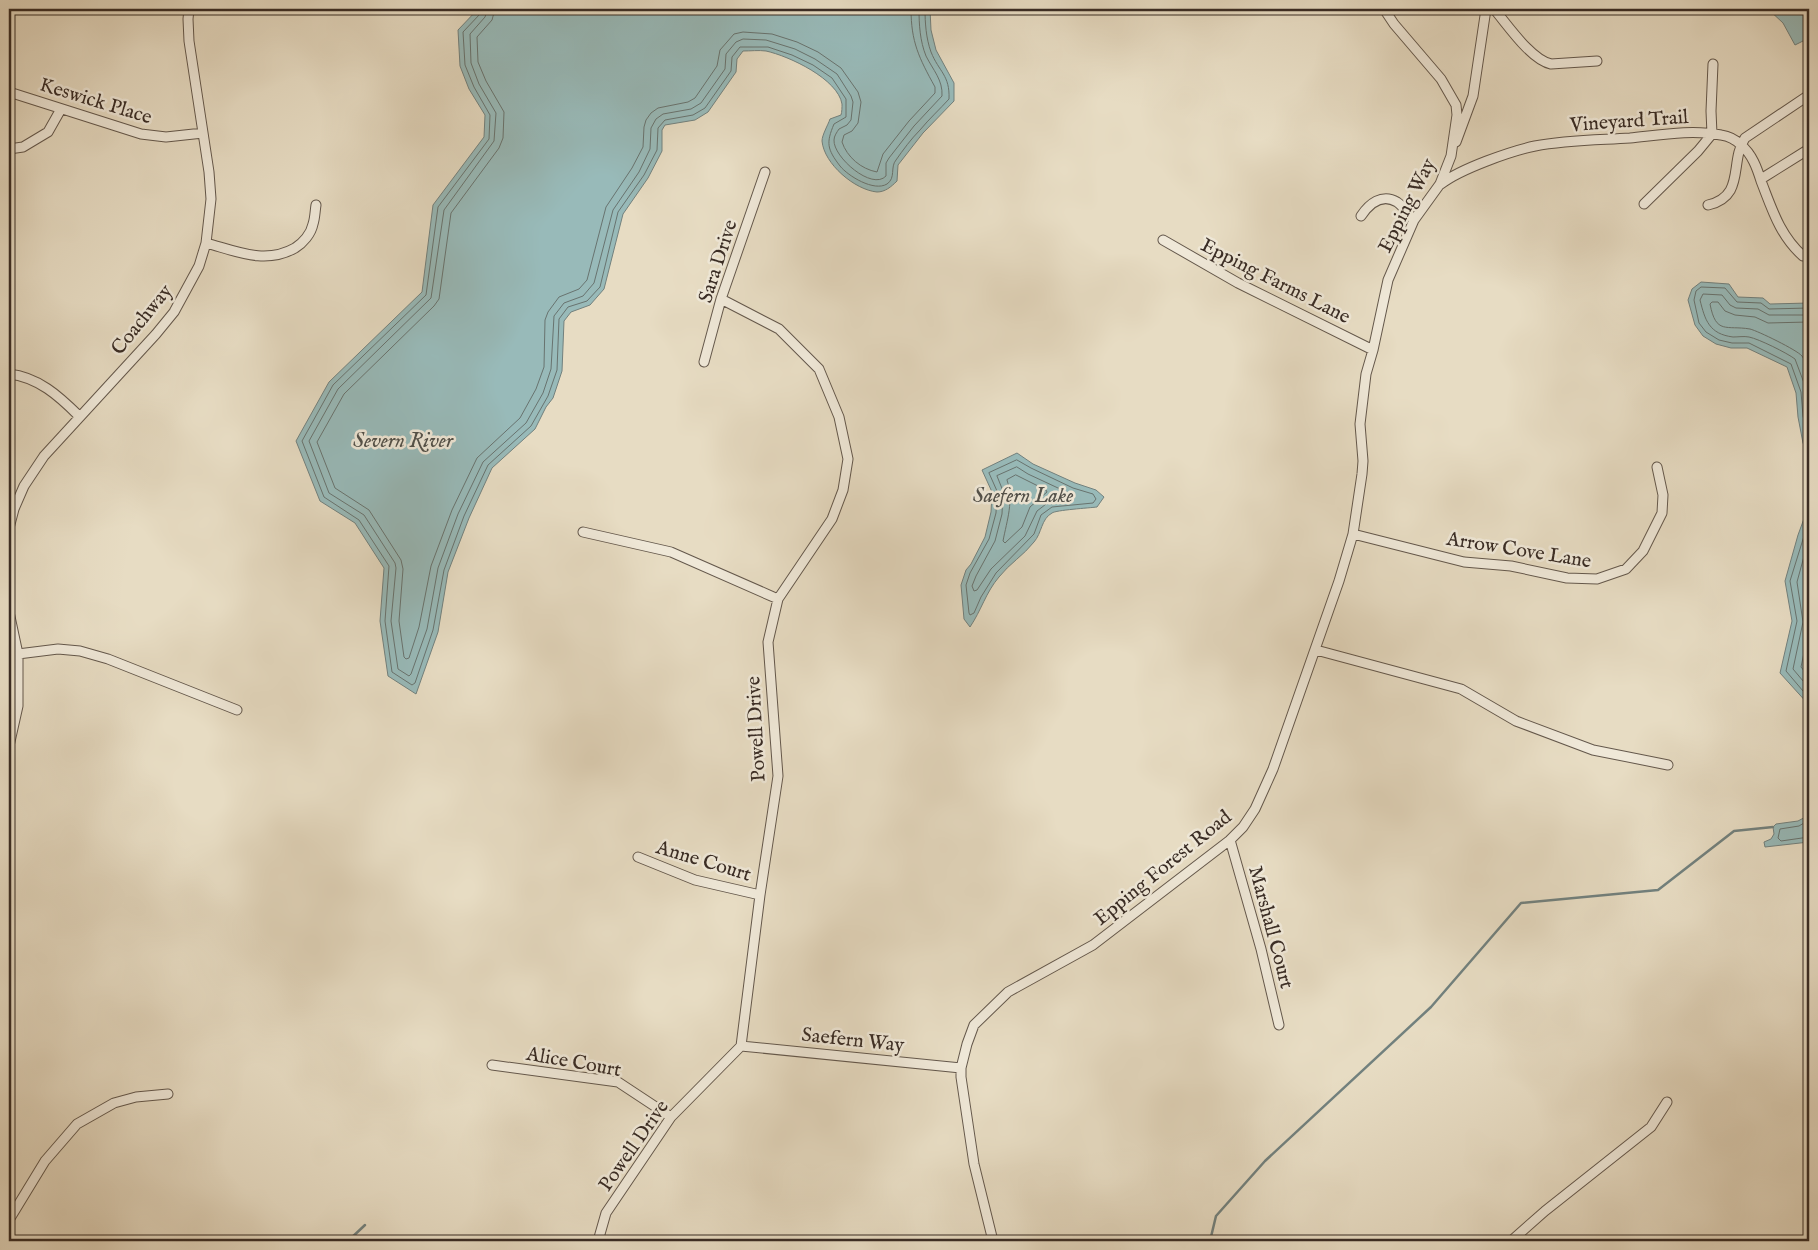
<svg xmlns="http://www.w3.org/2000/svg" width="1818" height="1250" viewBox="0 0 1818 1250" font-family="'IM FELL English',serif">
  <rect width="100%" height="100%" fill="#e7dcc3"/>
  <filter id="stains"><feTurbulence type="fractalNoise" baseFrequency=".004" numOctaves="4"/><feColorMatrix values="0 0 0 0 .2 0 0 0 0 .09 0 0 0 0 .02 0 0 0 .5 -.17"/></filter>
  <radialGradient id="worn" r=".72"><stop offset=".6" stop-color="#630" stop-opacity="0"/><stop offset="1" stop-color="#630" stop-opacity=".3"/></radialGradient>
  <path fill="#98bab9" stroke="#72817e" d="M478,9H930L931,30L936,50L954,83V101L923,133L898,165L897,181C891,187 885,192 877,192C855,190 824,164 822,141C822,135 828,125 830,119L841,115C842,112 842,107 842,104C838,79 789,56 766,51C759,50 750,51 743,51L737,59L736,72L708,112L695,120L665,125L662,130V151L648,178L623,214L604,289L590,305L571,312L564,321L562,371L553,398L546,407L535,429L492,468L469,518L448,572L438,632L416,694L388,676L380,621L384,568L355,523L320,501L296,441L329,382L422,292L433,205L484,137L485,115L469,89L460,66L458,30Z
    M1768,9H1809V38L1795,45L1783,23Z
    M1701,282L1729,284L1738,297L1763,298L1770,304L1809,303V455L1803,443L1798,417L1796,393L1787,367L1747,348H1731L1716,344L1703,336L1695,325L1688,300L1692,289Z
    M1017,453L1033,464L1075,483L1096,490L1104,497L1097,507C1089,508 1056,510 1052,513C1041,519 1042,533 1034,542C1024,555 1009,564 999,577C986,592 981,611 970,627L964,619L961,585L966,570L971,564L985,537L991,512L992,492L982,470Z
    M1809,505V705L1780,673L1792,621L1785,581L1798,535Z
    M1809,815V842L1765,847L1764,842L1771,839L1774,834L1773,827L1776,824L1798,821Z"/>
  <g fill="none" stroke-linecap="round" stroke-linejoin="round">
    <path stroke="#68736f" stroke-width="1" d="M481,9L480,14L463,32L465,65L474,87L490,115L489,139L438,207L426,295L333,385L302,441L324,497L359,520L389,566L385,621L392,672L412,685L415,683L433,630L444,570L464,516L488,465L531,426L548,396L557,370L559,319L568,307L587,301L600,287L618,212L644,175L657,150L658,128L665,120L693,115L705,108L731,71L732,57L740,47H768L792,55L813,65L832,78L846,99V117L834,124C826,143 827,149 840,166C848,176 874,192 887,184C896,178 890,167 896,160C903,150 911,139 920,130C929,119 940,109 949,99C950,75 939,72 931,52C926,38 925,23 925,9
      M488,9L485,17L470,34L471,63L479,84L496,113L494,141L444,210L431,298L338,389L309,441L329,493L364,515L395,563L396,568L391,621L398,669L409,676L411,674L427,629L438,568L458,514L483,462L526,423L543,393L551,369L554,316L564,303L583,296L594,283L613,210L639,172L650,149L651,128L656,119L663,114L691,109L701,103L725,69L726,54L736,42L743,39L766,40L795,49L815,59L837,74L851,96L853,102L851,120L847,125L839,129C837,132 834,136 834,140C833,157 872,191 886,176V163L889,158L914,126L942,96C943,80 933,70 926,56C920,41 919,25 919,9
      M495,9L492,20L477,37L478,62L486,81L504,112L503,138L499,148L451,213L439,299L434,306L344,394L317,442L335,488L369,510L401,560L403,569L399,621L404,657L406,659L409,658L419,627L431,566L452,510L477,458L520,418L536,389L544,367L545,320L548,312L559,297L579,289L587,280L606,207L632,168L643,147L644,127L646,120L651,113L658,108L688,102L695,98L717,66L720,50L734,34L743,32L772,34L797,42L818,52L841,68L858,92L861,102L858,123L852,131L844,135L842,142C847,157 861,169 877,172L883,154L909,121L935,93V87C919,58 911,42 911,9
      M1809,308L1769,309L1761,303L1737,302L1725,288L1701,287L1696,291L1694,300L1699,323L1706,332L1719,340L1732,343H1749L1791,364L1801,392L1803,416L1809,444
      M1809,315H1769L1758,309L1736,308L1730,305L1722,295L1703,294L1700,300C1705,320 1709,334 1733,337C1738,337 1744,336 1749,337C1759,339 1787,353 1795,359L1807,391L1809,417
      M1809,322L1768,323L1755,317L1735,315L1725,311L1718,302H1712L1710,304C1716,335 1726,325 1750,329C1758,331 1797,350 1802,356C1806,361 1807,368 1809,374
      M1017,460L1031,468L1073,488L1093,494L1096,499L1093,503L1052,507L1041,515L1034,534L996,573L981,597L974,613L970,615L969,613L966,585L970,573L989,539L996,513L997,491L989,473Z
      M1017,467L1028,474L1073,495L1074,498L1072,499L1050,501L1037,511L1025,536L991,569L977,590L974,591L972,586L976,576L995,541L1002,514L1003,491L997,476Z
      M1016,475L1046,490L1047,492L1030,507L1022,527L1005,543L1003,541C1007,520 1014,501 1007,480Z
      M1809,520L1790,581L1797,621L1786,671L1809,698
      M1809,538L1797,582L1803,622L1793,669L1809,688
      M1809,629L1801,667L1809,677
      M1809,820L1799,826L1780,829L1778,838L1781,841L1809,837"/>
    <path stroke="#72817e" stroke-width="2.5" d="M348,1241L365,1225
      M1210,1241L1216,1216L1265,1161L1431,1007L1521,903L1658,890L1734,831L1773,827"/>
    <g stroke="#64584c" stroke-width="11">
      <path id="minor" d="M1494,9C1507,24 1531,60 1551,64L1597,61
        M9,92L141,134L166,137L203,133
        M1712,134L1711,111L1713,64
        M1456,142L1473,96L1486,9
        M9,149L23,147L48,132L61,109
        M1761,179L1809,149
        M1441,184C1460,169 1511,151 1535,146C1566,140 1598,140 1630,138C1659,135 1692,129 1721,135C1728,136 1736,140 1741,145C1752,154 1757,168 1761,181C1772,209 1780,236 1803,256
        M1644,204L1698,151L1712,134
        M1708,205C1746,196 1729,162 1745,138L1809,95
        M1361,216C1369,204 1382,193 1397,202C1403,206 1409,215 1414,220
        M1163,240L1238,283L1373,350
        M206,243C236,251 265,265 295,248C303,243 311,234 313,224C315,218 315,211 316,205
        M704,362L721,299L765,172
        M9,374C38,377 59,396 79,416
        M9,528L14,509L24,486L44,456L156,334L174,312L199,266L206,243L211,199L209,172L189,41L188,19L189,9
        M583,532L671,552L778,599
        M1353,534L1464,562L1511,566L1567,578L1597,579L1626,569L1643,551L1662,513L1663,495L1657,467
        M9,612L18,654V706L9,746
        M1316,650L1461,689L1516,721L1593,750L1668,765
        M18,654L58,649L80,651L108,659L237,710
        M1230,840L1261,949L1279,1025
        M638,857L695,880L760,895
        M741,1046L961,1068
        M492,1065L618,1082L671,1117
        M9,1220L45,1161L77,1124L114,1103L136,1097L168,1094
        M598,1241L606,1213L671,1117L741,1046L760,895L778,776L768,642L778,599L832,519L843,490L848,459L839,417L819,369L779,329L721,299
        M993,1241L974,1164L961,1077V1068L967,1044L974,1025L1008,992L1093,945L1230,840L1243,827L1255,809L1273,769L1339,581L1353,534L1362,474L1363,461L1360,424L1366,374L1373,350L1388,280L1414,220L1440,184L1451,156L1457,115L1456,105L1441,79L1394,24L1384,9
        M1511,1241L1545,1211L1651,1127L1667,1102"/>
    </g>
    <use href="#minor" stroke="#efe8d8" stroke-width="9"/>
  </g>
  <g text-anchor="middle" stroke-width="5" stroke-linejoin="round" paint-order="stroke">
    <g font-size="20" fill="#392c25" stroke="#efe8d8">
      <text transform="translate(96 100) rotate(17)" y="7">Keswick Place</text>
      <text transform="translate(1629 120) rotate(-4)" y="7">Vineyard Trail</text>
      <text transform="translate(1406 205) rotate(-63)" y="7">Epping Way</text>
      <text transform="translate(717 261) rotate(-72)" y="7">Sara Drive</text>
      <text transform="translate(1276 280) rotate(27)" y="7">Epping Farms Lane</text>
      <text transform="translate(141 319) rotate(-51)" y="7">Coachway</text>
      <text transform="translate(1519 549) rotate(9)" y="7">Arrow Cove Lane</text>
      <text transform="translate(755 729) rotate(-93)" y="7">Powell Drive</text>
      <text transform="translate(704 860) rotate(17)" y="7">Anne Court</text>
      <text transform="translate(1162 867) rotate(-39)" y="7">Epping Forest Road</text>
      <text transform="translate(1272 927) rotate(75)" y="7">Marshall Court</text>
      <text transform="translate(853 1039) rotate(6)" y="7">Saefern Way</text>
      <text transform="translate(574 1061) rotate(10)" y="7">Alice Court</text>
      <text transform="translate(633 1145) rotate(-55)" y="7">Powell Drive</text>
    </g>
    <g font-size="21" font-style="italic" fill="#51504a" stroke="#efe8d8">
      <text x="403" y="447">Severn River</text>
      <text x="1023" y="502">Saefern Lake</text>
    </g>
  </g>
  <rect width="1818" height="1250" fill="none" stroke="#e7dcc3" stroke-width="30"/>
  <rect x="10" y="10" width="1798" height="1230" fill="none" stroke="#392c25" stroke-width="2.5"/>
  <rect x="15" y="15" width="1788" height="1220" fill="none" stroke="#392c25"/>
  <rect width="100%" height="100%" filter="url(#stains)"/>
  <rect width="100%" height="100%" fill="url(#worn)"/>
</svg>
